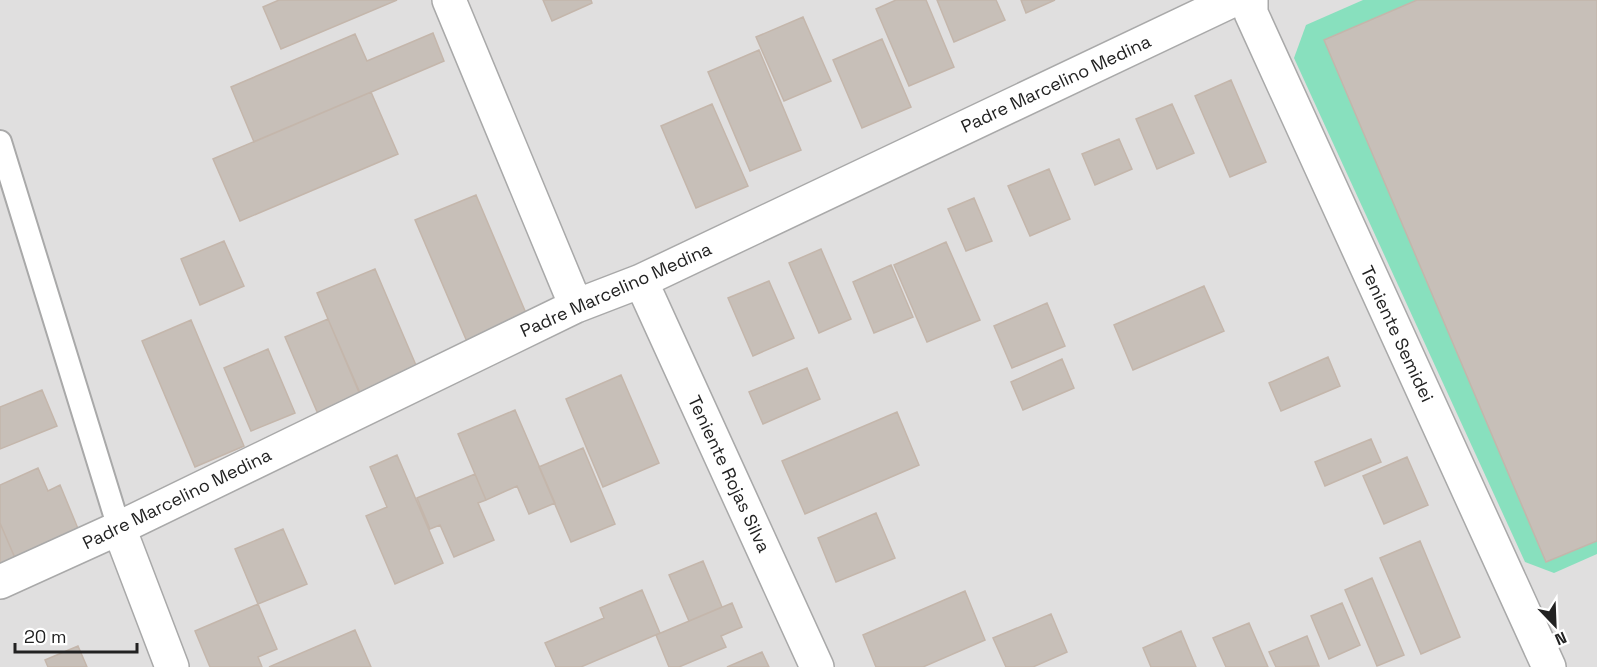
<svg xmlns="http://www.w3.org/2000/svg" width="1597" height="667" viewBox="0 0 1597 667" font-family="'Space Grotesk',sans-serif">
  <rect width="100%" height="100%" fill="#f2efe9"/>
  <path fill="#e0dfdf" d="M0,0H1597V667H0Z"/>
  <path fill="#88e0be" d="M1363,0H1597V554L1554,573L1525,562L1294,58L1306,25Z"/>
  <path fill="#c7bfb8" stroke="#c4b6ab" stroke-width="1.5" d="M279,0H397L281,49L263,7Z
    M543,0H591L592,3L552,21Z
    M896,0H926L954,67L909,86L876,9Z
    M937,0H996L1005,20L954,42Z
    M1021,0H1055L1026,13Z
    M1417,0H1597V541L1546,562L1324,40Z
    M803,17L831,81L784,101L756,37Z
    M433,33L444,61L254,142L231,87L355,34L367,61Z
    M882,39L911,107L862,128L833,60Z
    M759,50L801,150L750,171L708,72Z
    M1231,80L1266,162L1230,177L1195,96Z
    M371,92L398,154L240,221L213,159Z
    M712,104L748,186L696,208L661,126Z
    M1172,104L1194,153L1157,169L1136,119Z
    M1119,139L1132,169L1095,185L1082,154Z
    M1049,169L1070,219L1030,236L1008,186Z
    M476,195L534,332L474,358L415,220Z
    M974,198L992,241L966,251L948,209Z
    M224,241L244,286L200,305L181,259Z
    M946,242L980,320L927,342L894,265Z
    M821,249L851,319L819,333L789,263Z
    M891,265L913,317L874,333L853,282Z
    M375,269L427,391L369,416L317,293Z
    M769,281L794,338L753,356L728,298Z
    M1204,286L1224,331L1133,370L1114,325Z
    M1047,303L1065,346L1012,368L994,326Z
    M328,319L364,402L321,421L285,337Z
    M191,320L244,446L195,467L142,341Z
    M268,349L295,413L251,431L224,368Z
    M1328,357L1340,386L1281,411L1269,383Z
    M1062,359L1074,388L1023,410L1011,382Z
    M807,368L820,399L763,424L749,392Z
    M621,375L659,463L603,487L566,399Z
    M42,390L57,426L0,449V407Z
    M515,410L555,503L529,514L517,486L486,500L458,434Z
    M897,412L919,465L805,514L782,461Z
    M1371,439L1381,462L1325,486L1315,462Z
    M583,448L615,524L571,542L539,467Z
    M397,455L443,563L395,584L366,516L387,507L370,467Z
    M1407,457L1428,505L1384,524L1363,476Z
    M38,468L48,491L60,485L79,531L15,558L0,523V485Z
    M475,474L486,500L478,503L494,540L454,557L440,525L430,529L417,498Z
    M876,513L895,558L836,582L818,538Z
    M0,523L15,558L0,565Z
    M283,529L307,584L258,604L235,549Z
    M1420,541L1460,637L1421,654L1380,558Z
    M703,561L722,607L689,621L669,575Z
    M1372,578L1404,655L1377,666L1345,590Z
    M642,590L660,633L581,667H556L545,643L604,618L600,608Z
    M965,591L985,640L923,667H876L863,635Z
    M732,603L742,627L721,636L726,647L679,667H669L656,635Z
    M1342,603L1360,645L1329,659L1311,616Z
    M258,604L277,649L258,657L262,667H210L195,631Z
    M1051,614L1067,652L1033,667H1006L993,638Z
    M1249,623L1268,667H1226L1213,638Z
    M355,630L371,667H269Z
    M1181,631L1196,667H1151L1143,648Z
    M1307,636L1319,666L1276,667L1269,652Z
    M78,646L87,667H48L45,660Z
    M762,652L769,667H727Z"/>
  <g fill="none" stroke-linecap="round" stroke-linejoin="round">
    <g stroke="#a9a9a9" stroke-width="26">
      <path id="lane" d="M0,142L119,528"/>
    </g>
    <g stroke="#a9a9a9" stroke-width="36">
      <path id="street" d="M449,0L576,306
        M1251,0V13L1549,667
        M641,281L817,667
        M119,528L172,667
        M0,582L119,528L576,306L641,281L1233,0"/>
    </g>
    <use href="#lane" stroke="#fff" stroke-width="22"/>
    <use href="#street" stroke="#fff" stroke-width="33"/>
  </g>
  <g text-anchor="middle" stroke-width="5" stroke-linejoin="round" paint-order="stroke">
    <g font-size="18" fill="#222" stroke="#fff">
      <text transform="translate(1056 84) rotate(-25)" y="6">Padre Marcelino Medina</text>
      <text transform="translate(616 290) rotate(-24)" y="6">Padre Marcelino Medina</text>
      <text transform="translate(1397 334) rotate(65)" y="6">Teniente Semidei</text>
      <text transform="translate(729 474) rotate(65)" y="6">Teniente Rojas Silva</text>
      <text transform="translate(177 499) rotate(-26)" y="6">Padre Marcelino Medina</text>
    </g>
  </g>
  <g transform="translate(1555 625) rotate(157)" stroke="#ffffff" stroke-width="4.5" paint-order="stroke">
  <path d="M0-4.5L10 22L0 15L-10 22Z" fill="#222222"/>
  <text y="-9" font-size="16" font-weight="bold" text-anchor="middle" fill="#222222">N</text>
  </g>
  <path d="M15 643v9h122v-9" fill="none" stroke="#222222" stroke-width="3"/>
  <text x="24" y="643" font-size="18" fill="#222222" stroke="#ffffff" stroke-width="4.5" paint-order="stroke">20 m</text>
</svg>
